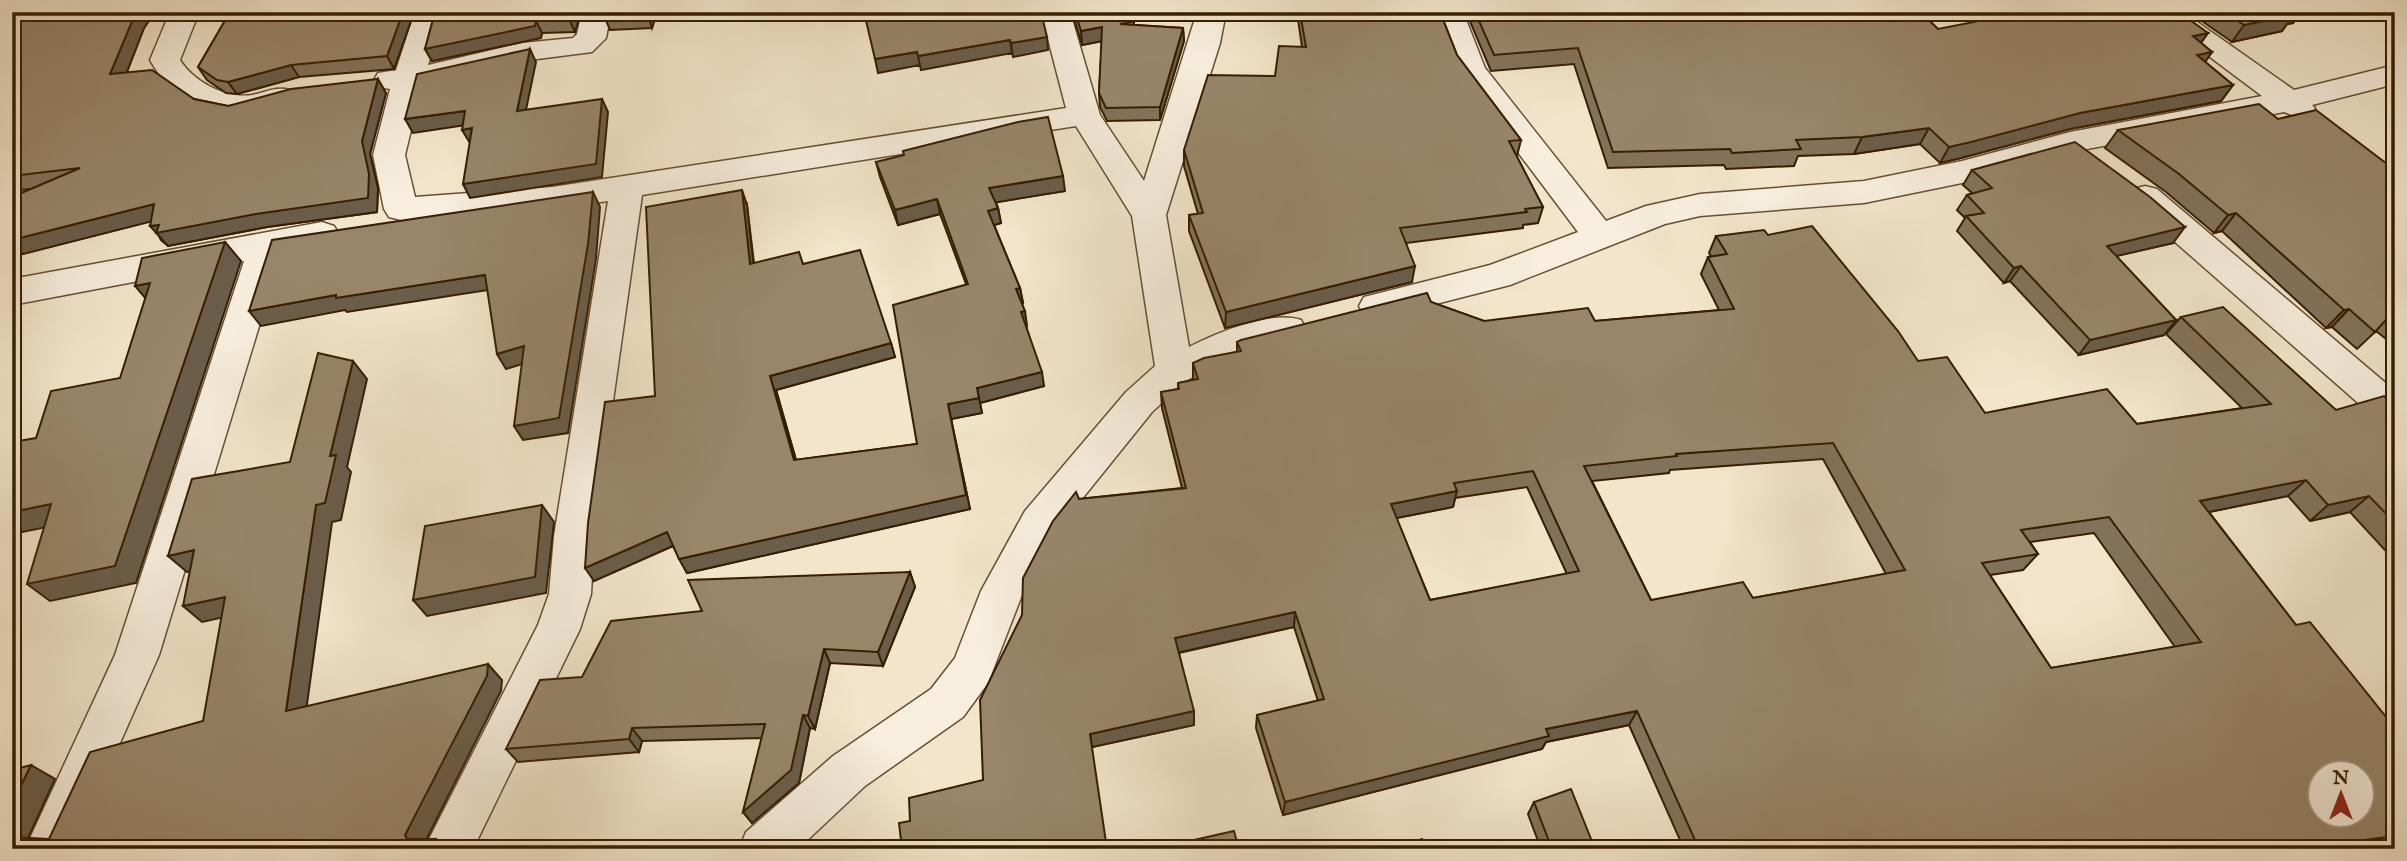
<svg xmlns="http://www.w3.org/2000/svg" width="2407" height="861" viewBox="0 0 2407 861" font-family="'IM FELL English',serif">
  <rect width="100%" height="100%" fill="#f2e5cb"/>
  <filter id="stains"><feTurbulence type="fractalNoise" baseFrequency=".00286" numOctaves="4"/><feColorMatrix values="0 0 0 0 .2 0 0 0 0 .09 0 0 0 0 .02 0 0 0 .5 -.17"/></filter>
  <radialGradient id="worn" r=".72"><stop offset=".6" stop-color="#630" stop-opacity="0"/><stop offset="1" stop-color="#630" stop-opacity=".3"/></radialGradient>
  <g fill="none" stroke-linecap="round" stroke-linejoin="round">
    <g stroke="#655034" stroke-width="3">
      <path id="minor" d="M170,12H199L180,60C194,82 226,99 252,95C267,92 275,86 290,90L294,97L290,104C236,122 180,115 150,60Z
        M415,12H444L428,65L522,43L573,38L577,34L582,12H611L606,38L592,52L522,61L422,85L405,155L415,197L552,187L1066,108L1041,12H1070L1100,115L1144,181L1197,12H1226L1220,43L1166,215L1189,347C1217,333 1271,310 1301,320L1306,329L1301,338L1240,354L1187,380L1152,412L1053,535L1022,595L988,683L963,717L865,786L798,849H739L746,832L833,756L931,689L955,658L981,591L1025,511L1126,392L1155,366L1132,216L1076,126L642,195L594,536L591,594L580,629L473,849H424L538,625L549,594L554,536L608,201L540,211L401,220L389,217L384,209L373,155L390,89L378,87L374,80L378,73L396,70Z
        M1434,12H1463L1485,68L1606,221L1646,206L1700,194L1864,181L1962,161L2070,132L2262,96L2150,12H2183L2294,90L2395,65V84L2312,105L2315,108L2310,115L2299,118L2284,112L2071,152L1962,183L1864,203L1700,216L1665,224L1510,285L1377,319L1364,315L1359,306L1364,297L1490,265L1578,232L1456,70Z
        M2145,186L2157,189L2395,391V428L2382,424L2133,205L2128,197L2133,189Z
        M322,222L334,226L339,234L334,242L281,254L159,655L73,849H25L115,655L244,261L12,305V279Z"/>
    </g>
    <use href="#minor" fill="#f7eedd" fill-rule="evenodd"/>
  </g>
  <path fill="#83725b" stroke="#361e01" stroke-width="2" fill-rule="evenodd" d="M12,12H155L144,28L127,72L194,99L228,106L386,93L370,154L378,188L377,212L267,227L168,246L161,240L151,221L23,254L31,189L12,191Z
    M230,12H414L394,69L299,77L237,94L226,93L207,80L198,67Z
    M435,12H581L575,32L542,33L541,38L432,61L425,49Z
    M606,12H657L652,28L610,30L605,18Z
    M1072,12H1134V25L1183,28L1184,41L1160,120L1107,121L1100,107L1099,93L1102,41L1082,45Z
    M1297,12H1440L1457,55L1521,140L1517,156H1516L1543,207L1538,223L1523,225V228L1406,243L1412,282L1225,328L1189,231V215L1198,214L1184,166V150L1275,76L1302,47Z
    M1466,12H1920L1938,29L2208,33L2201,43L2212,52L2205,62L2233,85L2221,101L2070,129L1961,158L1940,163L1920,144L1854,154L1798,156L1794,166L1726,169L1724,165L1608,168L1574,64L1491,71Z
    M2189,12H2301L2293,23L2287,24L2282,31L2232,42Z
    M2278,119L2395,170V346L2376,331L2357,349L2332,327L2326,328L2222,231L2214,233L2166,192L2105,148L2118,130Z
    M876,162L1065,191L996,202L998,208L1001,223L994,225L1020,288L1023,303H1022L1027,326H1026L1044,386L980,403L982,413L951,419L970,509L687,573L673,546L594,581L655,396L747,205L754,263L803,264L891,343L895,357L776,390L796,460L917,444L966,284L940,214L898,225L880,177Z
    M1972,170L2173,243L2116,256L2176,320L2164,335L2079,355L2010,281L2004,283L1957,231L1965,218L1957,210L1967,195L1972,193L1963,185Z
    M1768,235L1918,361L1985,413L2137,424L2242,408L2166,334L2181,317L2336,410L2395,406V561L2350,512L2310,521L2288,496L2209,512L2296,625L2395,728V849H2389L2387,847L2372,849H1684L1629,725L1546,742L1542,749L1283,815L1256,728L1257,715L1318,701L1294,627L1179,653L1194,725L1092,747L910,821L983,780L1022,615L1079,499L1182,488L1162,408L1161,392L1178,389V383L1193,380V363L1237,352V342L1431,302L1484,321H1595L1719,310L1701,274L1708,257L1711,256L1709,253L1716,236ZM1823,459L1886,574L1753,598L1651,600L1592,481L1669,473L1670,470ZM1527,487L1567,574L1430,600L1396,518L1453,507L1455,498ZM2094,533L2175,647L2051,668L1990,575L2023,570L2038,554L2030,542Z
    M910,572L915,587L883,666L830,663L815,729L810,728L799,783L752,823L743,812L762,738L642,741L639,752L518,762L506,749L582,677L702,611Z
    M1534,802L1595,849H1541L1528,814Z"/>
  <path fill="#6a5d4a" stroke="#361e01" stroke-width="2" d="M136,12H155L144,28L121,87L110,74Z
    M403,12H414L394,69L387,56Z
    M572,12H581L575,32L569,19Z
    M648,12H657L652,28L648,15Z
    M2286,12H2301L2293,23L2287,24L2282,31L2232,42L2244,25Z
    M536,21L542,33L541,38L432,61L425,49Z
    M1102,27L1103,41L1082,45L1081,31Z
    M1183,28L1184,41L1160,120V107Z
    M2208,33L2196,49L2193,36Z
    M1047,37L1048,50L1013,57L1011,43Z
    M1010,40L1012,53L921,70L918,56Z
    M530,49L536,62L523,124L517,111Z
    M917,52L920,65L878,73L875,59Z
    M2212,52L2201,68L2197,55Z
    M291,65L299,77L237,94L228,82Z
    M378,79L386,93L370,154L378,188L377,212L267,227L168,246L150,226L159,225L362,141Z
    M2233,85L2221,101L2070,129L1961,158L1940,163L1949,147L2080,113Z
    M602,99L608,112L602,177L470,198L463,184Z
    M465,111L473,124L413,133L405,119Z
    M472,128L470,143L462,130Z
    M1929,128L1920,144L1854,154L1862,137Z
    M1063,176L1065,191L992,203L989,188Z
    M742,190L747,205L755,279L750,264Z
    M593,192L600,207L596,259L568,433L523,440L514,426Z
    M937,199L940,214L898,225L895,210Z
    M154,204L165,218L23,254L12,243V240Z
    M998,208L1001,223L991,226L988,211Z
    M2236,213L2222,231L2214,233L2228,215Z
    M2185,227L2173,243L2095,261L2107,246Z
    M225,242L241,261L136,583L50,601L27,584Z
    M1415,266L1412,282L1225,328L1226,312Z
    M2021,266L2010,281L2004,283L2014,268Z
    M485,275L494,289L347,312L345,310L261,326L249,311L336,295Z
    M150,283L152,306L135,286Z
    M1020,288L1023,303L1019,304L1016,289Z
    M2349,309L2332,327L2326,328L2344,310Z
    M1025,311L1027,326L1023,327L1021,312Z
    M2176,320L2164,335L2079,355L2090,340Z
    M891,343L895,357L776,390L800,474L794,460L770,376Z
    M524,346L532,361L506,369L497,354Z
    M353,361L367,379L347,467L351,472L341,520L332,522L304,726L286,711L316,505L330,456Z
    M1042,372L1044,386L980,403L977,388Z
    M979,398L982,413L951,419L970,509L687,573L679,559L966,495L948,404Z
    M2306,480L2288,496L2184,517L2200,501Z
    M1457,491L1453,507L1387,520L1391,504Z
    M2369,496L2350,512L2310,521L2328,505Z
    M51,504L72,522L12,534V512Z
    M542,505L554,522L546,593L427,616L413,600Z
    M667,532L675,545L594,581L585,568Z
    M194,550L213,567L187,572L168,556Z
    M910,572L915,587L883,666L878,652Z
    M225,597L243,613L202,622L183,606Z
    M1295,612L1294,627L1176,653L1175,638Z
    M824,649L830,663L815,729L808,716Z
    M488,664L502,680L501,691L422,848L407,839L405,835Z
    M1194,711V725L1092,747L1090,734Z
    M1637,711L1629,725L1546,742L1542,749L1283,815L1285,802L1546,729Z
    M803,715L810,728L799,783L752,823L743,812Z
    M632,728L642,741L639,752L629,739Z
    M31,765L55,779L23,849L12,844V804Z
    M436,839L449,849H434Z"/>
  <path fill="#98856a" stroke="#361e01" stroke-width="2" fill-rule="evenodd" d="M12,12H136L110,74L152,70L194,99L228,106L291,89L378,79L362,141L369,174L368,198L256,214L156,233L159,225L150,226L154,204L12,240V197L80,168L12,176Z
    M230,12H403L387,56L291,65L228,82L217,80L198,67Z
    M435,12H572L569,19L536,21L535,26L425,49Z
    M606,12H648V15L605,18Z
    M864,12H1041L1047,37L1011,43L1010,40L918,56L917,52L875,59Z
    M1075,12H1133V22L1120,24L1183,28L1160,107L1106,108L1099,93L1102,27L1081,31Z
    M1300,12H1440L1457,55L1521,140L1509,141L1543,207L1525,209L1527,212L1400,228L1415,266L1226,312L1189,215L1203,213L1184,150L1208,75L1275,76L1279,46L1306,47Z
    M1475,12H1920L1938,29L2025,12H2179L2208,33L2193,36L2212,52L2197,55L2233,85L2080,113L1971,142L1949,147L1929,128L1862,137L1796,140L1801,149L1732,153L1730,149L1613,152L1578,48L1494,55Z
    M2224,12H2291L2294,15L2244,25Z
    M530,49L517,111L602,99L596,164L463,184L472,128L462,130L465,111L405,119L417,74Z
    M2259,104L2278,119L2316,110L2395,170V313L2393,312L2375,332L2349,309L2344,310L2236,213L2228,215L2179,174L2118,130Z
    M1048,117L1063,176L989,188L998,208L988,211L1020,288L1016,289L1025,311L1021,312L1042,372L977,388L979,398L948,404L966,495L679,559L667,532L585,568L588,523L605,402L655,396L646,207L742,190L750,264L799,252L803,264L860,250L891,343L770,376L794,460L917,444L893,305L968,284L937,199L895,210L876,162L904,155L903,151L1018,122Z
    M2075,142L2150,197L2185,227L2107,246L2176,320L2090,340L2021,266L2014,268L1966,216L1984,213L1967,195L1992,188L1972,170Z
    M593,192L588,244L559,418L514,426L524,346L497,354L485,275L336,298V295L249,311L272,240Z
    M1812,226L1898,331L1918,361L1947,357L1985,413L2107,389L2137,424L2271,404L2181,317L2223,307L2336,410L2384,396L2395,406V523L2369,496L2328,505L2306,480L2200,501L2296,625L2310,622L2395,728V836L2294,849H1699L1637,711L1546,729L1549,736L1285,802L1257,715L1324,699L1295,612L1175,638L1194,711L1090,734L1107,849H902L899,823L910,821L909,798L983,780L980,700L1022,615L1023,578L1053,521L1076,492L1079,499L1186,488L1161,392L1179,389L1178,383L1198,379L1193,363L1204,358L1241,351L1237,342L1241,340L1427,293L1431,302L1484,321L1588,308L1595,321L1734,309L1708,257L1727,254L1716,236L1764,230L1768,235ZM1833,443L1905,570L1753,598L1743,582L1651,600L1584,466L1677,456L1676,454ZM1533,471L1579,571L1430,600L1391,504L1457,491L1454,483ZM2109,517L2201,642L2051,668L1982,563L2038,554L2021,530ZM2320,774H2362V816H2320Z
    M225,242L115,566L27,584L51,504L12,512V442L36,438L51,391L120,378L150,283L135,286L142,258Z
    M318,353L353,361L330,456L336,455L325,503L316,505L286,711L488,664L487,676L405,835L407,839H436L434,849H12V837L49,839L90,752L203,721L225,597L183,606L194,550L168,556L192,479L290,462Z
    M542,505L535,577L413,600L425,526Z
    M910,572L878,652L824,649L808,716L803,715L791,770L743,812L765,724L632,728L629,739L506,749L540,680L582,677L611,621L702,611L688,580Z
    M31,765L12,804V770Z
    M1571,789L1595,849H1552L1534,802Z
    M1234,831L1239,849H1154Z
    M1422,839L1427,849H1392Z"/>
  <rect width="2407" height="861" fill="none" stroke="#f2e5cb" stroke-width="42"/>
  <rect x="14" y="14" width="2379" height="833" fill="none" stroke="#361e01" stroke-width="3.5"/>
  <rect x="21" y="21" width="2365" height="819" fill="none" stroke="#361e01" stroke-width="2"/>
  <g transform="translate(2341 794)"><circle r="33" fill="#f7eedd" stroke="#aa9b85" stroke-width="2"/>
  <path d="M0-5L12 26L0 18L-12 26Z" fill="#8f2418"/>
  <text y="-10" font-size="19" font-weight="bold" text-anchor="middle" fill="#361e01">N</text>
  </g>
  <rect width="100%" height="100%" filter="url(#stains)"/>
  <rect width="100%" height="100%" fill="url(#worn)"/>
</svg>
